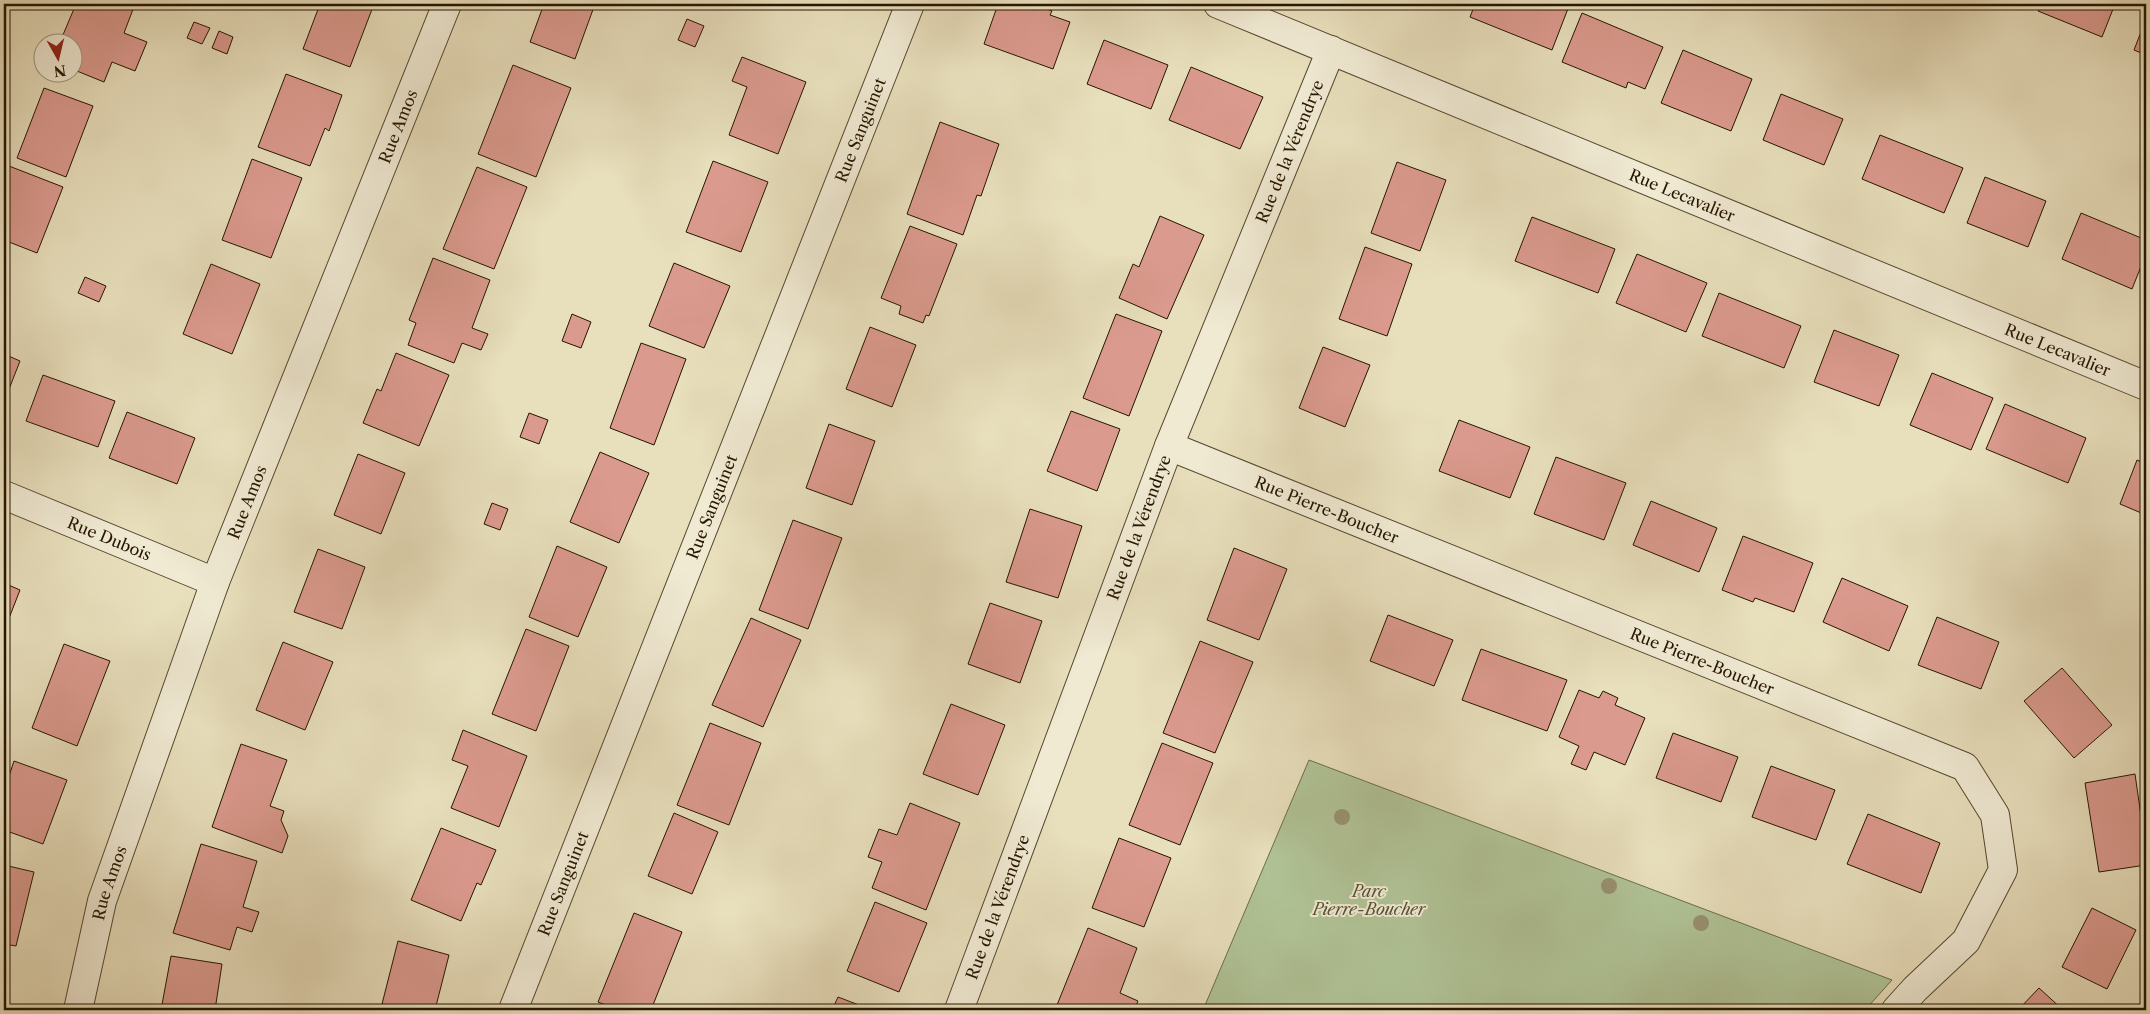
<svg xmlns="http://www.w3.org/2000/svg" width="2150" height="1014" viewBox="0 0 2150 1014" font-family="'Libre Caslon Text',serif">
  <rect width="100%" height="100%" fill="#e8dfbc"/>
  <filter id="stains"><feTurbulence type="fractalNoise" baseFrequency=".004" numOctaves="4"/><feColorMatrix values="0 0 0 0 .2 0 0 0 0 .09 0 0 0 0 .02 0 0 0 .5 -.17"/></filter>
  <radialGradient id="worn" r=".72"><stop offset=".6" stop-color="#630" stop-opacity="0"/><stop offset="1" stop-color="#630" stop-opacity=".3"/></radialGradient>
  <path fill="#b0c396" stroke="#6b6c4b" d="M1309,760L1892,980L1865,1010H1203Z"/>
  <path fill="#db9a8e" stroke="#261500" d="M76,4H135L124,33L147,42L135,71L112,62L104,82L72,69V42H60Z
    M320,4H374L350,67L303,49Z
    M544,4H595L575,59L530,42Z
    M998,4H1017L1035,10L1037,5L1052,11L1050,15L1070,22L1053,69L984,44Z
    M1436,4H1452L1450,9Z
    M1475,4H1563L1569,6L1552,50L1470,17Z
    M2041,4H2115L2102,37L2038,11Z
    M1582,13L1663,47L1645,89L1628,82L1626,88L1562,62Z
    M687,19L704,26L695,47L678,40Z
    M2146,19V55L2134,50Z
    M194,22L210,28L202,44L187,38Z
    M219,31L233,37L227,54L212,48Z
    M1104,40L1168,65L1151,109L1087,84Z
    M1683,50L1752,79L1731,131L1661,103Z
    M742,57L806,82L778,154L729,135L747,87L732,81Z
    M513,65L571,88L536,177L478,154Z
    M1191,67L1263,97L1240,149L1169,120Z
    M286,74L342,95L329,131L325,128L310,166L258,147Z
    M44,88L93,106L66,177L17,158Z
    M1781,94L1843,119L1824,165L1763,140Z
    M940,122L999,144L981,196L977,195L963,235L907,214Z
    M1880,135L1963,168L1944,213L1862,179Z
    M252,159L302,178L271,258L222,240Z
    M713,161L768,182L741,252L686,232Z
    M1397,162L1446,180L1420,251L1371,233Z
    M9,166L63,187L37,253L4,240V179Z
    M477,167L527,187L494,269L443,249Z
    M1985,177L2046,201L2028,247L1967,223Z
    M2081,213L2146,240V254L2132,289L2062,259Z
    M1160,216L1204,235L1167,319L1119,298L1133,264L1139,267Z
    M1532,217L1615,249L1598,293L1515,261Z
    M910,226L957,244L929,316L926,315L923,323L899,314L901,306L881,298Z
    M1365,247L1412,264L1387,336L1339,319Z
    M1637,254L1707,283L1686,332L1616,303Z
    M433,258L490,280L472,328L488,334L481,350L462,343L454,363L408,345L416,323L409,320Z
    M674,263L730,286L704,348L649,326Z
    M211,264L260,284L232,354L183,334Z
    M85,277L106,286L99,302L78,293Z
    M1719,293L1801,326L1784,368L1702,336Z
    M572,314L591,322L581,348L562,341Z
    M1116,314L1162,331L1129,416L1083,398Z
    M870,327L916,345L892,407L846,389Z
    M1834,330L1899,355L1879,406L1814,382Z
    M641,343L686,359L654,445L610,428Z
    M1323,347L1370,365L1345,427L1299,408Z
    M396,353L449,375L419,446L363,423L377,389L381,391Z
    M4,354L20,361L4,402Z
    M1932,373L1993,398L1971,450L1910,425Z
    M43,375L115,401L98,447L26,421Z
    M2005,404L2086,438L2068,483L1986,449Z
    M1071,411L1120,429L1097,491L1047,471Z
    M127,412L195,438L177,484L109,458Z
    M529,413L548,420L539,444L520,437Z
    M1459,420L1530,447L1510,498L1439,471Z
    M829,424L875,441L852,505L806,488Z
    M600,452L649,473L619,543L570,522Z
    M358,454L405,473L381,534L334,515Z
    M1556,457L1626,483L1604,540L1534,514Z
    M2137,460L2146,464V515L2120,504Z
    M1651,501L1717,528L1699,572L1633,545Z
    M492,503L508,509L500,530L484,524Z
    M1030,509L1082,526L1058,598L1006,582Z
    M793,520L842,538L808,629L759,610Z
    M1743,536L1813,563L1794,612L1755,598L1753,602L1722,590Z
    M557,546L607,567L578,637L529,617Z
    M1234,548L1287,569L1259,640L1207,620Z
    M318,549L365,567L342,629L294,612Z
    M1842,578L1908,606L1889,651L1823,622Z
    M4,583L20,590L4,631Z
    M990,603L1042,621L1020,683L968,664Z
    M1388,615L1453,640L1434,686L1370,661Z
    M1937,617L1999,642L1981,689L1918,665Z
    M751,618L801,640L763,727L712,705Z
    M526,629L569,646L536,731L492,714Z
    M1200,641L1253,662L1215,753L1163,733Z
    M283,642L333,662L305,730L256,710Z
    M64,644L110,661L77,746L32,728Z
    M1481,649L1567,680L1547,731L1462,700Z
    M2062,668L2112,725L2074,758L2024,701Z
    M1579,690L1599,698L1603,691L1618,698L1615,705L1645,718L1625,765L1594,752L1586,770L1571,764L1579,746L1559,737Z
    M951,704L1005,725L978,795L923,774Z
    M710,723L761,743L729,825L677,805Z
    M463,730L527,756L499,827L451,808L468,766L452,760Z
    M1673,733L1738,757L1721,802L1656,778Z
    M1162,743L1213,763L1180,845L1129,825Z
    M241,744L287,760L270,806L284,811L281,820L288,836L282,853L212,827Z
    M14,761L67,780L43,844L4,830V791Z
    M1771,766L1835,790L1816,840L1752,817Z
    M2135,774L2141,816H2146V838H2144L2146,865L2099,872L2085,783Z
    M910,803L960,823L926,910L872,888L882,862L868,857L879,829L897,835Z
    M674,813L718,832L692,894L648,876Z
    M1868,814L1940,843L1921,893L1847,864Z
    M441,828L496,850L481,885L477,883L461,921L411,900Z
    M1119,838L1171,858L1144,927L1092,908Z
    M201,844L257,861L243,907L259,912L252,932L237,927L230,950L173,933Z
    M4,865L34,872L16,946L4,944Z
    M875,902L927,923L899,992L847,971Z
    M2092,908L2136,930L2107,989L2062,967Z
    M634,913L682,932L651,1010H618L598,1002Z
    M1088,928L1137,948L1120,993L1138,1001L1134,1010H1055Z
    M398,941L449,955L435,1010H406L382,1004Z
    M171,956L222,964L215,1010H161Z
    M4,986H7L4,1008Z
    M2039,988L2063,1010H2018Z
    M838,997L872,1010H832Z"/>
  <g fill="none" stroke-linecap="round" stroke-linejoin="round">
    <g stroke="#56482f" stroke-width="30">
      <g id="minor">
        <path id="s1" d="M1218,4L2146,386"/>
        <path id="s2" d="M1169,446L1965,767L1995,815L2003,870L1966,941L1915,989L1896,1010"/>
        <path id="s3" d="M4,495L215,582"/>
        <path id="s4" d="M78,1010L102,901L215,582L447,4"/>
        <path id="s5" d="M513,1010L910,4"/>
        <path id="s6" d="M959,1010L1169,446L1331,50"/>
      </g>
    </g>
    <use href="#minor" stroke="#f0ead3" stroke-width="28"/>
  </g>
  <g fill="#989171">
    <circle cx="1342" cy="817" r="8"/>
    <circle cx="1609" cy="886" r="8"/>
    <circle cx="1701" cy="923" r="8"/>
  </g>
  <g text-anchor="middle" stroke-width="4" stroke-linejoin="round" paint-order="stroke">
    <g font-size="16" fill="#261500" stroke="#f0ead3">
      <text dy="6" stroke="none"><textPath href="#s4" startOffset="941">Rue Amos</textPath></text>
      <text dy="6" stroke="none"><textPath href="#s5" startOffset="946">Rue Sanguinet</textPath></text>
      <text dy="6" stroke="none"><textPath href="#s6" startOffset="920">Rue de la Vérendrye</textPath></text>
      <text dy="6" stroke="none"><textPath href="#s1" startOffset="502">Rue Lecavalier</textPath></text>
      <text dy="6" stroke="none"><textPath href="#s1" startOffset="908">Rue Lecavalier</textPath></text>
      <text dy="6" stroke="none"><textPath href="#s4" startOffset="536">Rue Amos</textPath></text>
      <text dy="6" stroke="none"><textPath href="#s5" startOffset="541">Rue Sanguinet</textPath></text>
      <text dy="6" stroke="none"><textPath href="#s2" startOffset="170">Rue Pierre-Boucher</textPath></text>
      <text dy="6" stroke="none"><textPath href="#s6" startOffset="515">Rue de la Vérendrye</textPath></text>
      <text dy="6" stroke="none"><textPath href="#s3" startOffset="114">Rue Dubois</textPath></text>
      <text dy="6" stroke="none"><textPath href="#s2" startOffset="575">Rue Pierre-Boucher</textPath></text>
      <text dy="6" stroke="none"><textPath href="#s4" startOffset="131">Rue Amos</textPath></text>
      <text dy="6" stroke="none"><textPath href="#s5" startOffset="136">Rue Sanguinet</textPath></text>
      <text dy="6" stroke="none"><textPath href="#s6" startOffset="110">Rue de la Vérendrye</textPath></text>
    </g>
    <g font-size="16" font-style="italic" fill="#565234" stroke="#f0ead3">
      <text x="1369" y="897">Parc<tspan x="1369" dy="18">Pierre-Boucher</tspan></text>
    </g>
  </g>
  <rect width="2150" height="1014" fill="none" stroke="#e8dfbc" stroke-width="20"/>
  <rect x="5" y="5" width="2140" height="1004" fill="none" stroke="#261500" stroke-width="2.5"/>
  <rect x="10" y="10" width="2130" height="994" fill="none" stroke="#261500"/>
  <g transform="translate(58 58) rotate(172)"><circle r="24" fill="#f0ead3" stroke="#9f957f"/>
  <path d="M0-4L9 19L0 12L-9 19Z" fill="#8f2418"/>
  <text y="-8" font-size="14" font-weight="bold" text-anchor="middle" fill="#261500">N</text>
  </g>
  <rect width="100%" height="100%" filter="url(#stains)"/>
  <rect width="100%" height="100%" fill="url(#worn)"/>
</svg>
